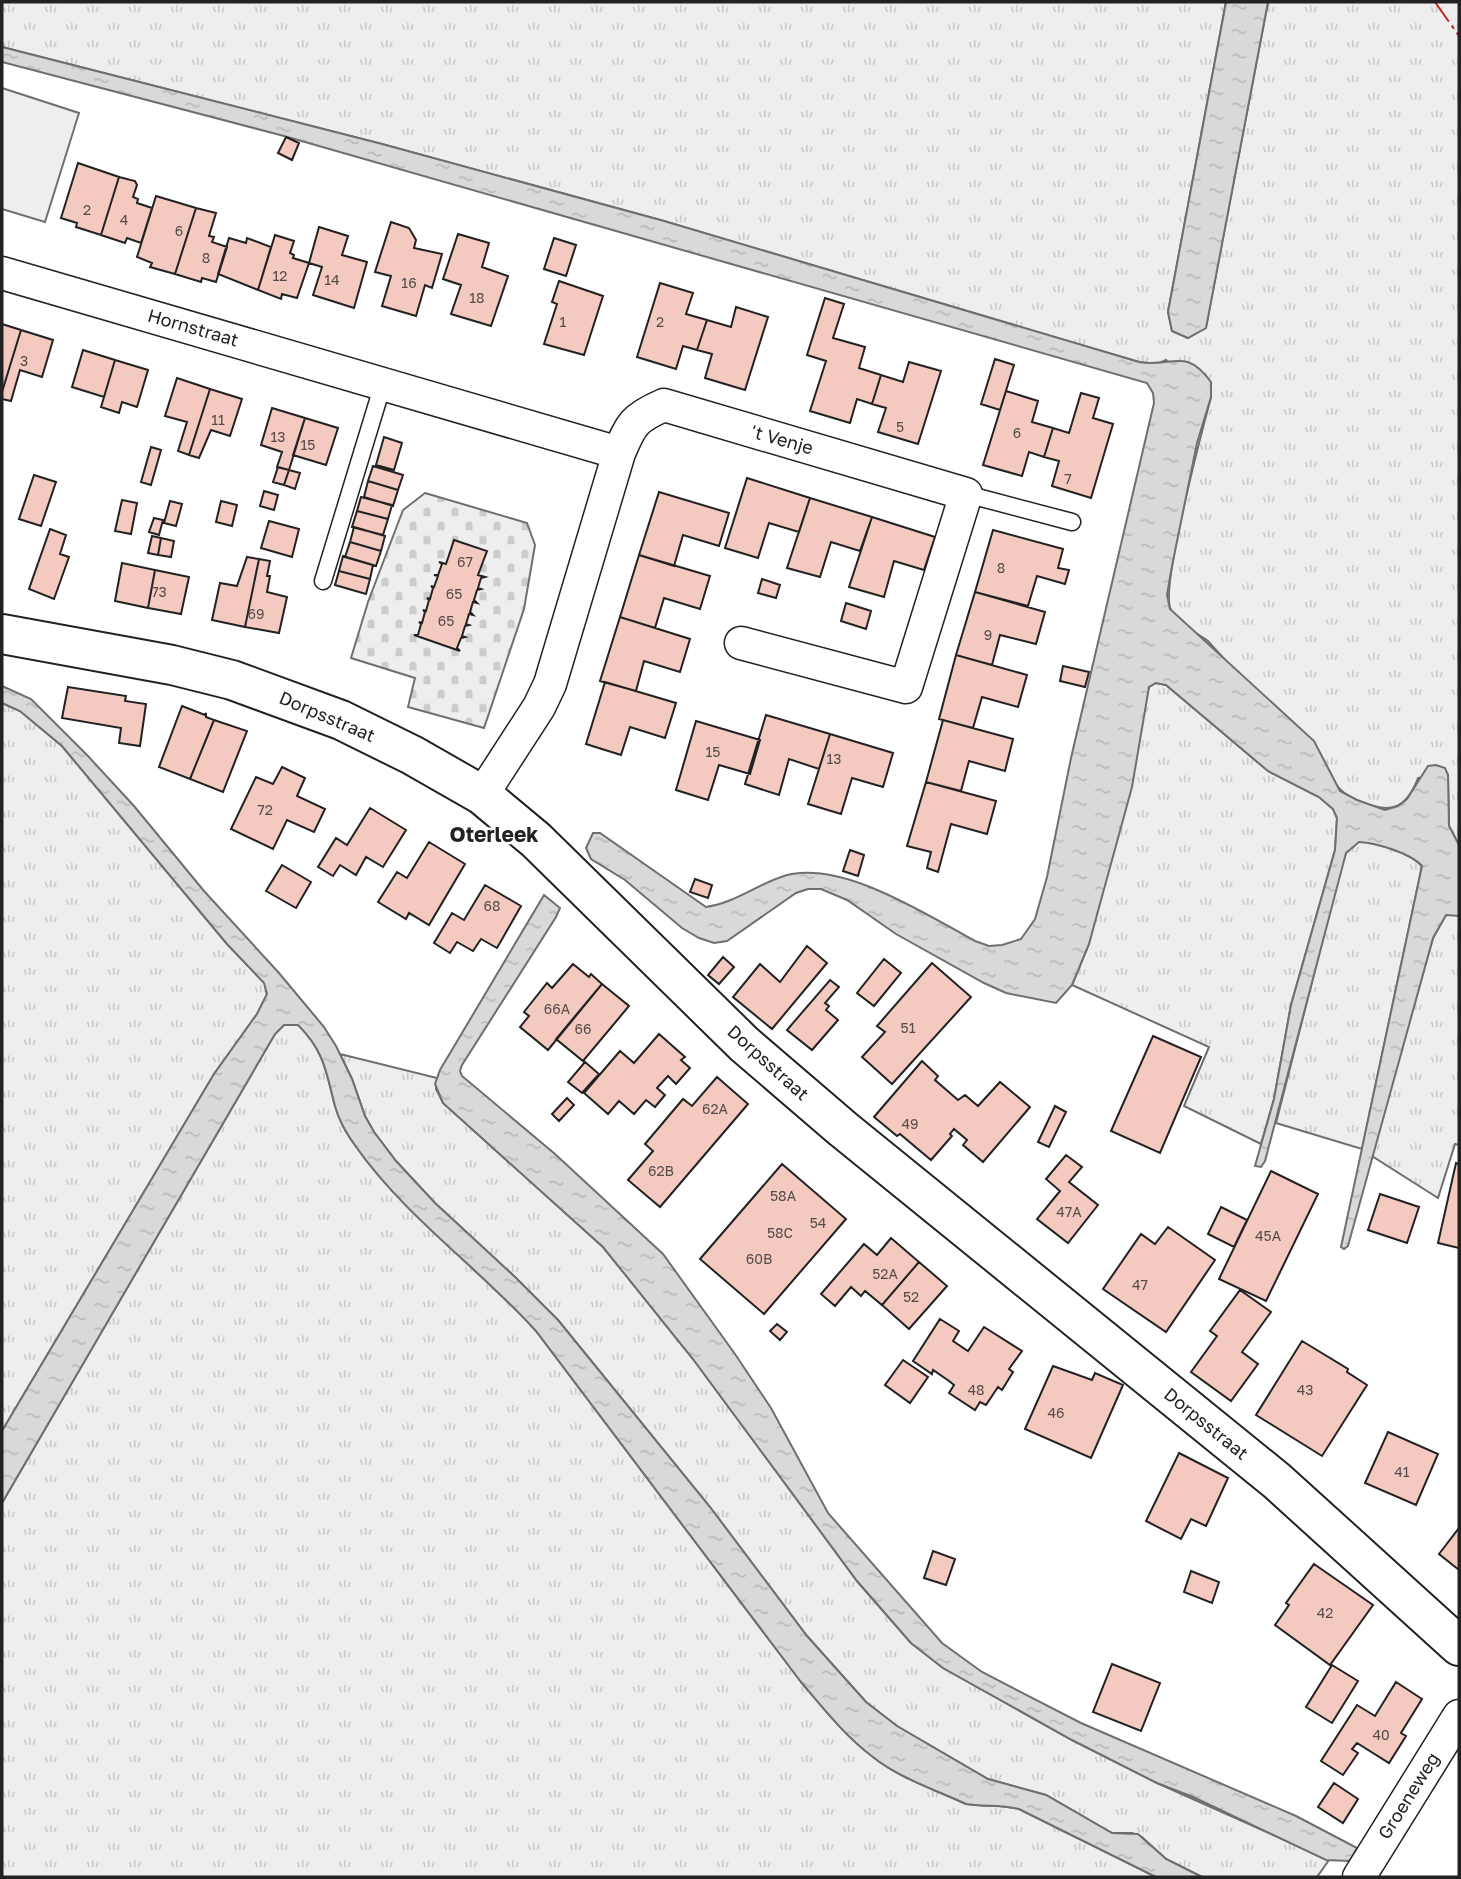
<svg xmlns="http://www.w3.org/2000/svg" width="1461" height="1879" viewBox="0 0 1461 1879" font-family="'Golos Text',sans-serif">
  <defs>
    <pattern id="grass-tufts" width="24" height="20" patternUnits="userSpaceOnUse" patternTransform="scale(1.75)"><rect width="24" height="20" fill="#eee"/><path d="M3 7l-1-3M5 7V3M7 7l1-3M15 17l-1-3M17 17v-4M19 17l1-3" fill="none" stroke="#ccc"/></pattern>
    <pattern id="cemetery-stones" width="16" height="16" patternUnits="userSpaceOnUse" patternTransform="scale(1.75)"><rect width="16" height="16" fill="#eee"/><path d="M2 7V4a2 2 0 0 1 4 0v3zM10 15v-3a2 2 0 0 1 4 0v3z" fill="#ccc"/></pattern>
    <pattern id="water-ripples" width="26" height="14" patternUnits="userSpaceOnUse" patternTransform="scale(1.75)"><rect width="26" height="14" fill="#d9d9d9"/><path d="M2 4q2-2 4 0t4 0M15 11q2-2 4 0t4 0" fill="none" stroke="#bababa"/></pattern>
  </defs>
  <rect width="100%" height="100%" fill="#fff"/>
  <path fill="url(#grass-tufts)" stroke="#6f6f6f" stroke-width="2" d="M2,2H1226L1168,312L1172,331L1188,338L1206,327L1268,2H1459V845L1449,826L1448,775L1418,778C1406,809 1391,814 1361,802C1347,796 1339,791 1332,778L1208,641C1196,633 1179,623 1171,610C1159,590 1203,428 1211,397L1166,360L1157,364L1139,362L664,221L382,144L2,47Z
    M1156,683L1166,685L1268,771L1319,797L1333,809L1337,818L1335,850L1291,1005L1274,1099L1261,1144L1184,1106L1209,1047L1072,985L1089,944L1149,687Z
    M2,703L20,711L62,746L227,944L265,983L267,995L257,1014L214,1074L2,1431Z
    M1359,841C1376,843 1411,853 1422,866L1362,1149L1276,1123L1341,868L1346,853Z
    M1455,914L1459,916V1145L1455,1144L1438,1198L1372,1156L1433,938L1446,915Z
    M290,1024L299,1025C325,1053 326,1072 335,1106C339,1121 348,1136 357,1148C405,1216 480,1269 536,1331L801,1682C823,1708 845,1736 873,1757C899,1778 936,1790 966,1804C984,1807 1001,1804 1019,1809L1156,1877H2V1503L275,1034L284,1025Z
    M340,1054L437,1078L436,1089L443,1103L603,1247L693,1359L857,1581L911,1643L943,1668L1072,1740L1157,1783L1329,1860L1317,1877H1202L1166,1859L1142,1837L1132,1833H1112L1046,1795L988,1779L897,1726L866,1702L807,1636L710,1507L558,1320L515,1277L435,1203L396,1161L374,1132L365,1116L352,1079Z"/>
  <path fill="url(#cemetery-stones)" stroke="#6f6f6f" stroke-width="2" d="M425,493L527,523L535,545L524,609L484,728L408,707L415,678L351,658L368,602L403,510Z"/>
  <path fill="#eee" stroke="#6f6f6f" stroke-width="2" d="M2,88L79,113L45,222L2,209Z"/>
  <path fill="url(#water-ripples)" stroke="#6f6f6f" stroke-width="2" d="M1226,2H1268L1206,328L1188,338L1172,331L1168,312Z
    M2,47L382,144L664,221L1139,362C1172,368 1185,346 1211,382V397L1197,443L1172,566L1167,595L1170,609L1314,741L1340,791L1357,800L1385,810L1398,806L1407,799L1428,766L1436,765L1445,768L1448,775L1449,826L1459,845V916L1446,915L1433,938L1348,1246L1344,1249L1341,1247L1422,866C1411,853 1376,843 1359,842L1346,853L1265,1161L1261,1167L1255,1166L1274,1099L1291,1005L1335,850L1337,818L1333,809L1319,797L1268,771L1166,685L1156,683L1149,687L1132,787L1089,944L1072,985L1056,1003L1006,993L984,983L896,934L847,900L821,889H808L796,893L727,941L714,943L699,938L682,928L625,880L591,859L586,848L593,833H600L706,907C734,903 755,886 781,877C838,857 925,914 975,941L989,946L1002,945L1021,939L1035,919L1047,877L1071,758L1154,403L1153,393L1147,383L284,136L2,62Z
    M2,686L31,699L87,755L134,806L204,891L279,973L324,1027L336,1046L352,1079L365,1116L374,1132L396,1161L435,1203L515,1277L558,1320L710,1507L807,1636L866,1702L897,1726L988,1779L1046,1795L1112,1833L1138,1834L1166,1859L1202,1877H1156L1019,1809C1001,1804 984,1807 966,1804C936,1790 899,1778 873,1757C845,1736 823,1708 801,1682L536,1331C480,1269 406,1217 357,1148C348,1136 339,1121 335,1106C326,1072 325,1052 298,1025H284L275,1034L2,1503V1431L214,1074L257,1014L267,994L264,983L227,944L62,746L20,711L2,703Z
    M544,895L560,908L556,917L462,1065L460,1071L462,1076L555,1154L663,1254L735,1354L771,1408L828,1513L942,1643L982,1672L1081,1723L1296,1816L1357,1848L1350,1861L1326,1860L1193,1797L1157,1783L1072,1740L943,1668L911,1643L857,1581L693,1359L603,1247L443,1103L435,1084L440,1070Z"/>
  <path fill="#f3c9c0" stroke="#222" stroke-width="2" d="M286,137L299,143L292,160L278,153Z
    M78,163L119,177L101,235L76,227L77,223L61,218Z
    M119,177L135,181L137,185L133,197L138,199L137,203L152,208L141,243L127,238L125,243L101,235Z
    M156,196L196,208L175,274L150,267L152,263L137,257Z
    M196,208L216,213L209,236L214,237L212,242L227,247L216,282L202,278L201,282L175,274Z
    M391,222L409,228L416,240L414,248L442,254L432,288L425,285L416,316L382,306L391,276L375,272Z
    M319,227L348,236L342,255L367,262L354,308L313,295L322,267L309,263Z
    M458,234L489,243L482,267L508,276L491,326L451,314L461,285L443,279Z
    M275,235L294,241L290,253L294,255L293,258L309,263L297,298L282,294L281,299L258,290Z
    M229,238L246,243L247,238L271,247L258,290L218,274Z
    M554,238L576,245L566,276L544,269Z
    M559,281L603,296L584,355L544,344L557,304L552,302Z
    M660,283L693,293L686,314L707,320L697,350L683,346L676,369L637,357Z
    M825,298L844,304L833,338L865,347L859,368L881,375L872,404L857,399L850,423L810,411L826,361L807,355Z
    M736,307L768,317L745,390L705,378L712,354L697,350L707,320L731,327Z
    M2,324L21,330L2,392Z
    M21,330L53,340L42,377L20,370L11,401L2,399V392Z
    M83,350L115,360L104,397L72,387Z
    M995,359L1014,365L1000,410L981,404Z
    M115,360L148,370L137,407L122,402L119,413L101,407Z
    M909,362L941,371L918,444L878,432L886,408L872,404L881,375L903,382Z
    M177,378L210,389L189,455L178,451L187,422L165,416Z
    M210,389L242,399L230,436L211,430L199,458L189,455Z
    M1006,391L1038,401L1032,422L1053,428L1044,457L1029,452L1022,476L983,465Z
    M1081,393L1099,398L1093,418L1113,424L1091,498L1052,486L1059,461L1044,457L1053,428L1069,433Z
    M272,408L305,418L289,470L277,467L282,452L261,445Z
    M305,418L338,428L326,465L293,455Z
    M384,437L402,443L394,470L376,465Z
    M151,447L161,450L151,485L141,482Z
    M373,466L403,475L398,490L368,481Z
    M278,467L289,470L284,485L273,482Z
    M289,470L300,473L295,489L284,485Z
    M34,475L56,482L41,526L19,519Z
    M747,478L810,498L799,532L769,523L758,558L725,548Z
    M368,481L398,490L393,506L364,497Z
    M264,491L278,495L274,510L260,506Z
    M659,492L729,513L719,546L683,535L674,566L639,555Z
    M361,497L392,505L388,519L357,511Z
    M810,498L872,517L860,551L831,542L820,577L787,568Z
    M122,500L137,503L131,534L115,531Z
    M170,501L182,504L176,526L164,523Z
    M221,501L237,505L232,526L216,522Z
    M357,511L388,519L383,535L352,527Z
    M872,517L935,537L924,570L894,561L884,597L849,587Z
    M154,518L163,520L159,535L149,532Z
    M269,521L299,529L292,557L261,548Z
    M354,527L385,536L381,551L350,542Z
    M50,529L66,535L60,554L69,557L54,599L29,589Z
    M993,530L1063,549L1058,568L1069,570L1065,584L1037,576L1028,606L975,592Z
    M152,536L161,538L158,555L148,553Z
    M161,538L174,541L171,557L158,555Z
    M454,540L487,551L478,575L485,577L481,578L478,588L481,589L477,590L474,600L477,603L473,602L470,612L473,615L469,614L466,624L469,625L465,626L462,636L465,637L461,638L457,648L460,651L414,635H418L421,624L419,622L422,623L425,612L423,610L426,611L429,600L427,598L430,599L433,588L431,586L434,587L438,576L434,575H438L442,564L439,562L446,564Z
    M350,542L381,551L376,566L345,557Z
    M639,555L710,576L700,609L664,598L655,628L620,617Z
    M343,556L373,565L370,579L339,571Z
    M247,557L259,559L245,627L212,620L220,583L237,586Z
    M259,559L270,561L267,576H270L267,592L287,597L279,633L245,627Z
    M122,563L155,570L148,608L115,601Z
    M155,570L189,577L181,614L148,608Z
    M339,571L370,579L366,594L335,585Z
    M762,579L780,585L776,598L758,593Z
    M975,592L1045,612L1036,644L1000,635L992,665L956,655Z
    M846,603L871,611L866,629L841,621Z
    M620,617L690,639L680,672L644,661L636,691L600,681Z
    M956,655L1027,675L1018,707L982,697L973,728L939,719Z
    M1063,666L1089,672L1085,687L1060,681Z
    M605,682L676,703L665,738L630,727L621,755L586,744Z
    M68,687L126,696L125,701L146,704L140,746L119,743L121,728L62,718Z
    M182,706L205,715L206,713V717L214,720L190,779L159,767Z
    M766,715L830,734L819,769L789,759L779,795L745,784Z
    M214,720L247,731L223,792L190,779Z
    M943,720L1013,739L1005,771L969,761L961,791L926,782Z
    M696,721L760,740L750,774L719,765L708,800L676,790Z
    M830,734L893,753L883,787L852,778L841,814L808,804Z
    M282,767L305,778L297,796L325,809L314,832L287,820L273,849L231,829L256,777L273,784Z
    M926,782L996,801L987,834L951,824L938,872L927,868L931,852L907,846Z
    M370,808L406,830L383,867L366,857L356,875L340,865L333,876L318,867L336,838L347,845Z
    M429,842L465,864L429,925L409,913L406,919L378,902L397,872L407,878Z
    M850,850L864,855L858,876L843,871Z
    M282,865L311,882L296,908L266,891Z
    M695,879L712,885L708,898L690,892Z
    M485,885L521,906L497,948L481,939L473,951L457,942L450,953L434,943L452,913L464,920Z
    M807,946L827,963L772,1029L733,997L760,964L780,982Z
    M723,957L734,967L719,984L708,975Z
    M884,959L901,973L874,1006L857,993Z
    M932,963L971,997L892,1084L862,1057L885,1032L877,1026Z
    M573,964L589,977L591,974L602,984L548,1050L520,1027L529,1016L524,1012L547,983L552,988Z
    M830,980L839,987L825,1003L829,1006L826,1010L838,1020L812,1050L787,1030Z
    M602,984L629,1006L583,1061L556,1039Z
    M659,1034L685,1057L681,1060L690,1068L676,1084L668,1076L657,1088L665,1095L655,1107L646,1100L634,1114L619,1101L608,1114L584,1093L620,1051L634,1063Z
    M1153,1036L1201,1057L1160,1153L1111,1131Z
    M922,1061L938,1076L935,1080L958,1100L965,1095L978,1106L1000,1082L1030,1107L983,1162L963,1145L967,1140L954,1129L950,1134L952,1136L931,1160L900,1134L897,1136L874,1117Z
    M585,1062L599,1074L582,1093L568,1082Z
    M717,1077L748,1104L660,1207L628,1180L653,1151L645,1144L683,1099L692,1106Z
    M567,1098L574,1105L559,1121L552,1114Z
    M1055,1106L1066,1112L1049,1147L1038,1142Z
    M1066,1155L1082,1167L1069,1182L1098,1205L1068,1243L1037,1219L1060,1191L1046,1179Z
    M1456,1163L1459,1164V1248L1438,1243Z
    M782,1164L846,1219L764,1314L700,1259Z
    M1271,1171L1318,1194L1266,1301L1219,1279Z
    M1380,1194L1419,1207L1407,1243L1368,1230Z
    M1221,1207L1247,1220L1234,1247L1208,1234Z
    M1168,1227L1215,1260L1166,1332L1103,1289L1141,1234L1155,1244Z
    M891,1238L919,1262L882,1305L865,1291L861,1296L851,1287L835,1306L821,1294L864,1244L877,1255Z
    M919,1262L947,1286L909,1329L882,1305Z
    M1240,1290L1271,1312L1242,1352L1258,1364L1231,1401L1191,1372L1217,1336L1210,1331Z
    M940,1319L959,1331L953,1341L968,1351L984,1327L1022,1351L1009,1369L1013,1372L1002,1390L998,1387L986,1405L980,1402L975,1410L949,1393L954,1385L949,1381L933,1370L932,1374L913,1361Z
    M777,1324L787,1332L780,1340L770,1331Z
    M1302,1341L1348,1369L1347,1372L1367,1385L1322,1456L1256,1415Z
    M903,1360L928,1377L910,1403L885,1385Z
    M1053,1366L1092,1380L1095,1373L1123,1385L1091,1458L1025,1429Z
    M1388,1432L1438,1454L1416,1505L1365,1483Z
    M1179,1453L1228,1478L1206,1526L1191,1519L1181,1539L1146,1521Z
    M1459,1528V1570L1439,1554Z
    M933,1551L955,1559L946,1585L924,1578Z
    M1314,1564L1373,1605L1330,1665L1275,1625L1289,1605L1286,1603Z
    M1191,1571L1219,1582L1212,1603L1184,1592Z
    M1112,1664L1160,1683L1141,1731L1093,1712Z
    M1332,1665L1358,1681L1332,1723L1306,1707Z
    M1396,1682L1422,1699L1401,1733L1406,1736L1389,1763L1357,1743L1352,1749L1358,1753L1343,1775L1321,1761L1357,1705L1375,1716Z
    M1334,1783L1358,1799L1343,1823L1318,1807Z"/>
  <g fill="none" stroke-linecap="round" stroke-linejoin="round">
    <g stroke="#222" stroke-width="19">
      <path id="lane" d="M966,494L1072,522
        M323,581L383,384"/>
    </g>
    <g stroke="#222" stroke-width="35">
      <path id="street" d="M2,273L619,453
        M482,795L539,707L550,684L619,453C631,424 634,418 664,405L966,494L906,687L741,643
        M1359,1877L1459,1716"/>
    </g>
    <g stroke="#222" stroke-width="42">
      <path id="secondary" d="M2,634L172,665L232,680L341,720L412,755L482,795L536,840L744,1044L843,1129L1277,1481L1459,1646"/>
    </g>
    <use href="#lane" stroke="#fff" stroke-width="16"/>
    <use href="#street" stroke="#fff" stroke-width="32"/>
    <use href="#secondary" stroke="#fff" stroke-width="38"/>
    <path stroke="#c62828" stroke-width="2" stroke-dasharray="24 5 3.5 5" stroke-linecap="butt" d="M1435,2L1459,36"/>
  </g>
  <g text-anchor="middle" stroke-width="5" stroke-linejoin="round" paint-order="stroke">
    <g font-size="14" fill="#564c4a">
      <text x="87" y="215">2</text>
      <text x="124" y="225">4</text>
      <text x="179" y="236">6</text>
      <text x="206" y="263">8</text>
      <text x="280" y="281">12</text>
      <text x="332" y="285">14</text>
      <text x="409" y="288">16</text>
      <text x="477" y="303">18</text>
      <text x="563" y="327">1</text>
      <text x="660" y="327">2</text>
      <text x="24" y="366">3</text>
      <text x="218" y="425">11</text>
      <text x="900" y="432">5</text>
      <text x="1017" y="438">6</text>
      <text x="278" y="442">13</text>
      <text x="308" y="450">15</text>
      <text x="1068" y="484">7</text>
      <text x="465" y="567">67</text>
      <text x="1001" y="573">8</text>
      <text x="159" y="597">73</text>
      <text x="454" y="599">65</text>
      <text x="256" y="619">69</text>
      <text x="446" y="626">65</text>
      <text x="988" y="640">9</text>
      <text x="713" y="757">15</text>
      <text x="834" y="764">13</text>
      <text x="265" y="815">72</text>
      <text x="492" y="911">68</text>
      <text x="557" y="1014">66A</text>
      <text x="908" y="1033">51</text>
      <text x="583" y="1034">66</text>
      <text x="715" y="1114">62A</text>
      <text x="910" y="1129">49</text>
      <text x="661" y="1176">62B</text>
      <text x="783" y="1201">58A</text>
      <text x="1069" y="1217">47A</text>
      <text x="818" y="1228">54</text>
      <text x="780" y="1238">58C</text>
      <text x="1268" y="1241">45A</text>
      <text x="759" y="1264">60B</text>
      <text x="885" y="1279">52A</text>
      <text x="1140" y="1290">47</text>
      <text x="911" y="1302">52</text>
      <text x="976" y="1395">48</text>
      <text x="1305" y="1395">43</text>
      <text x="1056" y="1418">46</text>
      <text x="1402" y="1477">41</text>
      <text x="1325" y="1618">42</text>
      <text x="1381" y="1740">40</text>
    </g>
    <g font-size="18" fill="#222" stroke="#fff">
      <text transform="translate(193 328) rotate(16)" y="6">Hornstraat</text>
      <text transform="translate(782 440) rotate(16)" y="6">'t Venje</text>
      <text transform="translate(327 717) rotate(23)" y="6">Dorpsstraat</text>
      <text transform="translate(768 1063) rotate(42)" y="6">Dorpsstraat</text>
      <text transform="translate(1206 1424) rotate(39)" y="6">Dorpsstraat</text>
      <text transform="translate(1409 1796) rotate(-58)" y="6">Groeneweg</text>
    </g>
    <g font-size="21" font-weight="bold" fill="#222" stroke="#fff">
      <text x="494" y="842">Oterleek</text>
    </g>
  </g>
  <rect width="1461" height="1879" fill="none" stroke="#222222" stroke-width="7"/>
</svg>
